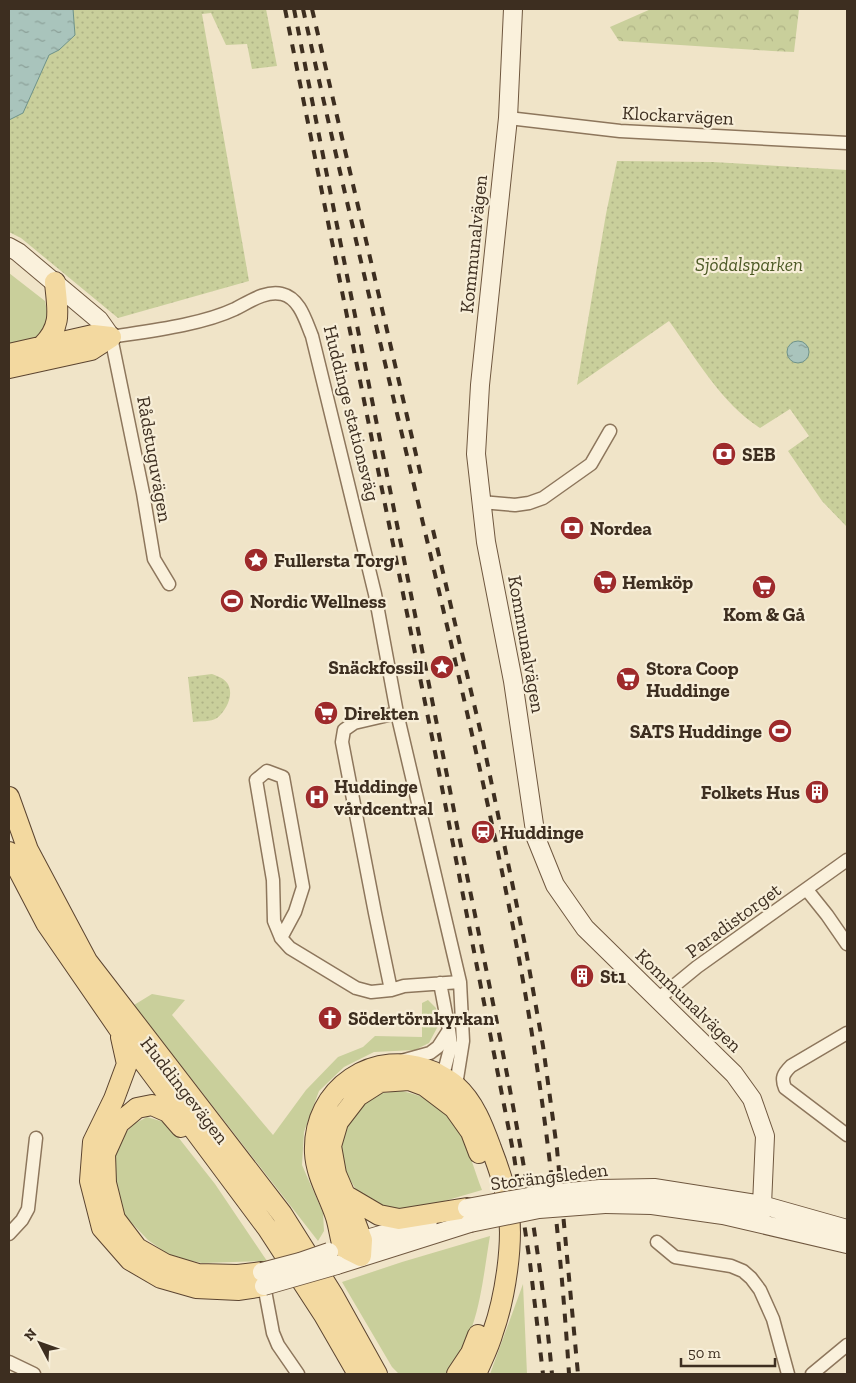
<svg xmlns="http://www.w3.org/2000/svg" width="856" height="1383" viewBox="0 0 856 1383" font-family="'Zilla Slab',serif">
  <defs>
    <pattern id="forest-crowns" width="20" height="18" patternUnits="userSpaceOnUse" patternTransform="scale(1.25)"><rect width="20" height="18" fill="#c9cf9b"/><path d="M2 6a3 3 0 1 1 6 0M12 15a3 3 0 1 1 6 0" fill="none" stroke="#aeb285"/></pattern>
    <pattern id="park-dots" width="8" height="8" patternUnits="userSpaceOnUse" patternTransform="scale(1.25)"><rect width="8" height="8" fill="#c9cf9b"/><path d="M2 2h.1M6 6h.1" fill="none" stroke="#aeb285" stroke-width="1.8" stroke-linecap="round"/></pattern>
    <pattern id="water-ripples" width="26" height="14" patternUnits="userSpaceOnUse" patternTransform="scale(1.25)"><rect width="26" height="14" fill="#a9c4bc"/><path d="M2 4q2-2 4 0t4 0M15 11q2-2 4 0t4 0" fill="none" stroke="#8ba098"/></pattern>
  </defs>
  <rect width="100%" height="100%" fill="#f0e4c8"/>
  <path fill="#c9cf9b" d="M9,273L45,301L49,322L38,338L9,344Z
    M152,994L185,1000L172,1015L273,1135L306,1090L338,1057L363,1047L375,1036L422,1037V1003L428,1000L436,1008L438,1026L429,1043L415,1050L374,1052L344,1067L319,1091L304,1132L302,1165L323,1213L324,1231L318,1241L134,1005Z
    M402,1091C410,1093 418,1095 425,1098C461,1114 469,1156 482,1190L417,1209L383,1208L357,1191L344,1170L339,1153L344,1128L359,1105L382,1093Z
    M147,1117L167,1123L215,1184L267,1261L202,1263L172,1257L148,1240L125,1216L111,1171L120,1139L134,1124Z
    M490,1236C482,1282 479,1339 445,1374H399L392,1367L342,1282L402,1262Z
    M523,1284L527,1374H490Z"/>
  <path fill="url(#forest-crowns)" d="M651,9H799L794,52L772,51L619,41L610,27Z"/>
  <path fill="url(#park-dots)" d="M9,9H266L277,66L252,69L247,44L226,45L211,13L202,14L249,281L118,318L21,238L9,232Z
    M617,161L713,162L847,170V527L822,501L788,451L809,436L790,409L760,428C721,403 696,358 669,321L577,385L606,214Z
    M212,674C215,675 220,677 223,679C237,689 228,709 217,718C211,722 200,721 193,722L188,677Z"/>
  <path fill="url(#water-ripples)" stroke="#6f938a" d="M9,9H73L75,35L59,50L49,55L23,113L9,120Z
    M787 352a11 11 0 1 1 22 0a11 11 0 1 1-22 0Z"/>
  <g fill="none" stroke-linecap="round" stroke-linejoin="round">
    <g stroke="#8d765c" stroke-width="15">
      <path id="street" d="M508,118L620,131L847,143
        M481,502L515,505L529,503L543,498L591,464L610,431
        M169,584L154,559L143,493L111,337C149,331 201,325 235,309C249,302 266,290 282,294C300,298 306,322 312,336L375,594L397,713L460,982L463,1041L456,1085L452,1088
        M807,890L827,915L847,944
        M281,938L274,921L273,880L256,780L267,771L283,777L303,887L295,912L281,938L290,948L356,988L371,992L391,990L404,986L460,982
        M391,990L375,913L342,742L344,730L354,723L397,713
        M658,999L697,967L847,860
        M847,1033L791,1066C783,1074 781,1078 785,1088L847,1135
        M401,1061L430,1053L438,1047L449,1030L440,983
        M441,1083L451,1045L449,1030
        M9,1234L22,1220L28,1209L36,1138
        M657,1242L675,1257L731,1266L743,1271L751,1278L760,1290L773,1319L788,1374
        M263,1280L273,1333L278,1345L298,1374
        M9,1362L34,1374
        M812,1374L847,1345"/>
    </g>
    <g stroke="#6f573f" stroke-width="20">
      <path id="secondary" d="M513,9L508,118L480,385L476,454L486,542L513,681L536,838L555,885L585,928L734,1074L752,1099L765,1136L762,1205L760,1223
        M9,247L18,252L99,320L111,337
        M600,1189L654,1188L762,1205L847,1229
        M605,1204L652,1205L723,1215L847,1244
        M350,1244L428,1221
        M337,1265L470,1223"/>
    </g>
    <g stroke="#5b4430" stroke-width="22">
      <path id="primary" d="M43,345C63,325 57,308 55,282
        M9,354L93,335L111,337
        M9,368L91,350L111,337
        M9,797L28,850L87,961L282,1214L333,1295L377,1374
        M9,852L46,923L119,1029L268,1229L324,1315L358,1374
        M121,1037L127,1064L114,1099L93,1142L90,1181L102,1228L130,1260L161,1278L196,1288L239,1290L264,1286
        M181,1127L168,1112L152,1105L137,1108L119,1123L105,1154L106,1183L115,1219L137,1248L165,1264L198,1274L238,1275L262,1272
        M345,1195L362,1240L361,1256L343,1247C340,1237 339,1227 336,1217C329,1196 316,1175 315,1153C312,1088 375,1046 434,1072C441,1076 450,1080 456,1086C474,1102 483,1126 491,1148C498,1166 505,1186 508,1206C514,1242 505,1298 493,1332C489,1347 482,1360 476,1374
        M467,1208L399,1219L379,1215L345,1195L336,1174L331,1146L338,1122L358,1096L380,1082L409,1080L425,1086L454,1108L471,1132L479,1153
        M457,1374L471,1353L478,1335"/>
    </g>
    <use href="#street" stroke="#faf1dc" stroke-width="12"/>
    <use href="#secondary" stroke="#faf1dc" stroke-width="18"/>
    <use href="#primary" stroke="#f3d9a0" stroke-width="20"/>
    <path stroke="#3d2e20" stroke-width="4" stroke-dasharray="9 9" stroke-linecap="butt" d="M285,9L435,752L514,1156L530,1263L543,1374
      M294,9C348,283 404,557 458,831C494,1011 535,1191 552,1374
      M303,9C350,221 402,431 451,643C482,777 513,911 534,1047C551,1156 562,1265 569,1374
      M312,9L421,476
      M433,530L483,742L525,945L543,1046L557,1149L578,1374"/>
    <g stroke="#6f573f" stroke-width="20" stroke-linecap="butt">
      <path id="secondary-bridge" d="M467,1208L539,1195L600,1189
        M470,1223L539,1209L605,1204
        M262,1272L300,1262L329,1252
        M264,1286L337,1265"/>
    </g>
    <use href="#secondary-bridge" stroke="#faf1dc" stroke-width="18"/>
  </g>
  <defs>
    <g id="bank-disc" transform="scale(1.25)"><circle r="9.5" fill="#9e2a2b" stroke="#f7eed8"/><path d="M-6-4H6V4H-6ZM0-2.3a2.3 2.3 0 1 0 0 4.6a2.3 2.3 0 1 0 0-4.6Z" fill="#fff"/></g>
    <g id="sight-disc" transform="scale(1.25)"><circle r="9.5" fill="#9e2a2b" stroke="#f7eed8"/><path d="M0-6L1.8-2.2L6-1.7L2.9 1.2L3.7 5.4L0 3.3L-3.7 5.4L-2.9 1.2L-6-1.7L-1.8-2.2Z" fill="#fff"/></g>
    <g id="supermarket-disc" transform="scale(1.25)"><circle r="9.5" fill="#9e2a2b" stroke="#f7eed8"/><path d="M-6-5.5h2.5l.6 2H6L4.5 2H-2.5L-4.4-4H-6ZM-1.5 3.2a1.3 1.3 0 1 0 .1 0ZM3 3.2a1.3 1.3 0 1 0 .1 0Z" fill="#fff"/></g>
    <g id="stadium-disc" transform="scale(1.25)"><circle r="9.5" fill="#9e2a2b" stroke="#f7eed8"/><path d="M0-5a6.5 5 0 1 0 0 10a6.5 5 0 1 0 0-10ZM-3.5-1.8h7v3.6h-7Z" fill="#fff"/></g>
    <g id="building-disc" transform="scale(1.25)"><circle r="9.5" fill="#9e2a2b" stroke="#f7eed8"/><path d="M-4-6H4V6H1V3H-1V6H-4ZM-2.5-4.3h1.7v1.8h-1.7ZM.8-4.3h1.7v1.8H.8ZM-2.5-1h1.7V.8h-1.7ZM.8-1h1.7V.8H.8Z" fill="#fff"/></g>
    <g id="hospital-disc" transform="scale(1.25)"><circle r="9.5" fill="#9e2a2b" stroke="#f7eed8"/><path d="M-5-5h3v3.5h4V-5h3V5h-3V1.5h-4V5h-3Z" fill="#fff"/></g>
    <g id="station-disc" transform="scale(1.25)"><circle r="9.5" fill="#9e2a2b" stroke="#f7eed8"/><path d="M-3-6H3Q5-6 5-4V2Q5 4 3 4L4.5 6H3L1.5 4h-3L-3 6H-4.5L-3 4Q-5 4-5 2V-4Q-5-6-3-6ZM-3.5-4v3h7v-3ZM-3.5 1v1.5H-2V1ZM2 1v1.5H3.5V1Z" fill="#fff"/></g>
    <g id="church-disc" transform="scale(1.25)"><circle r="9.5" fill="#9e2a2b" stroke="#f7eed8"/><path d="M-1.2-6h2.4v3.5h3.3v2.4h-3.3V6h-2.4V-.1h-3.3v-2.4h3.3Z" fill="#fff"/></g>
  </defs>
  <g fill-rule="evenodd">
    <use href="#bank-disc" x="724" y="454"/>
    <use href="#bank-disc" x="572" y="528"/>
    <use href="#sight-disc" x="256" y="560"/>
    <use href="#supermarket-disc" x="605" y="582"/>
    <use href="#supermarket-disc" x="764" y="587"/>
    <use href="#stadium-disc" x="232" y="601"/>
    <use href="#sight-disc" x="442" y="667"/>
    <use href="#supermarket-disc" x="628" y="679"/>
    <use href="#supermarket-disc" x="326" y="713"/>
    <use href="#stadium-disc" x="780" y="731"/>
    <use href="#building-disc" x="817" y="792"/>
    <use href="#hospital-disc" x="317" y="797"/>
    <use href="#station-disc" x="483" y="832"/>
    <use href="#building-disc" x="582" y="976"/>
    <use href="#church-disc" x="330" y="1018"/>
  </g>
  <g text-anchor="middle" stroke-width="4.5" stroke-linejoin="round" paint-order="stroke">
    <g font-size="19" fill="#3d2e20" stroke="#f7eed8">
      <text transform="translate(678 115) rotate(3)" y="7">Klockarvägen</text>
      <text transform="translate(473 244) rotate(-84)" y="7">Kommunalvägen</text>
      <text transform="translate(352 413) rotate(76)" y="7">Huddinge stationsväg</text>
      <text transform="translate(155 459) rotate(80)" y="7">Rådstuguvägen</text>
      <text transform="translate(527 644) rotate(80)" y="7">Kommunalvägen</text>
      <text transform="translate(733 920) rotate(-36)" y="7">Paradistorget</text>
      <text transform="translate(689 1000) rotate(44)" y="7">Kommunalvägen</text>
      <text transform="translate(185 1090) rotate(52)" y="7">Huddingevägen</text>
      <text transform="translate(549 1176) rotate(-7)" y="7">Storängsleden</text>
    </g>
    <g font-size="19" font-style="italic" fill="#4d5a26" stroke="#f7eed8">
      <text x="749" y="271">Sjödalsparken</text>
    </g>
    <g font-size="19" font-weight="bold" fill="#3d2e20" stroke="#f7eed8" text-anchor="start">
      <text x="742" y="461">SEB</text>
      <text x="590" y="535">Nordea</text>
      <text x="274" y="567">Fullersta Torg</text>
      <text x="622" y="589">Hemköp</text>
      <text x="250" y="608">Nordic Wellness</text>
      <text x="764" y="621" text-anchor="middle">Kom &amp; Gå</text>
      <text x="424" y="674" text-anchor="end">Snäckfossil</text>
      <text x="646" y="675">Stora Coop<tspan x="646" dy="22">Huddinge</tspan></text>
      <text x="344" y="720">Direkten</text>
      <text x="762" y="738" text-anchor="end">SATS Huddinge</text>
      <text x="334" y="793">Huddinge<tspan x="334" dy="22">vårdcentral</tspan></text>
      <text x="800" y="799" text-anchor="end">Folkets Hus</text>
      <text x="500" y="839">Huddinge</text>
      <text x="600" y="983">St1</text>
      <text x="348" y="1025">Södertörnkyrkan</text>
    </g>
  </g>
  <rect width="856" height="1383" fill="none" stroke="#3d2e20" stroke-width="20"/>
  <g transform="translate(40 1343) rotate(311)" stroke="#f7eed8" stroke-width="4" paint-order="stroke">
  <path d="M0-4L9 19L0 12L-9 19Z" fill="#3d2e20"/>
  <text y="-8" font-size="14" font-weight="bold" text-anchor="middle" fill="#3d2e20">N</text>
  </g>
  <path d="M681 1358v8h94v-8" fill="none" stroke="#3d2e20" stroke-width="2.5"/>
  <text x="688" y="1358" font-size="15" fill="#3d2e20" stroke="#f7eed8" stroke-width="4" paint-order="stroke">50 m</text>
</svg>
